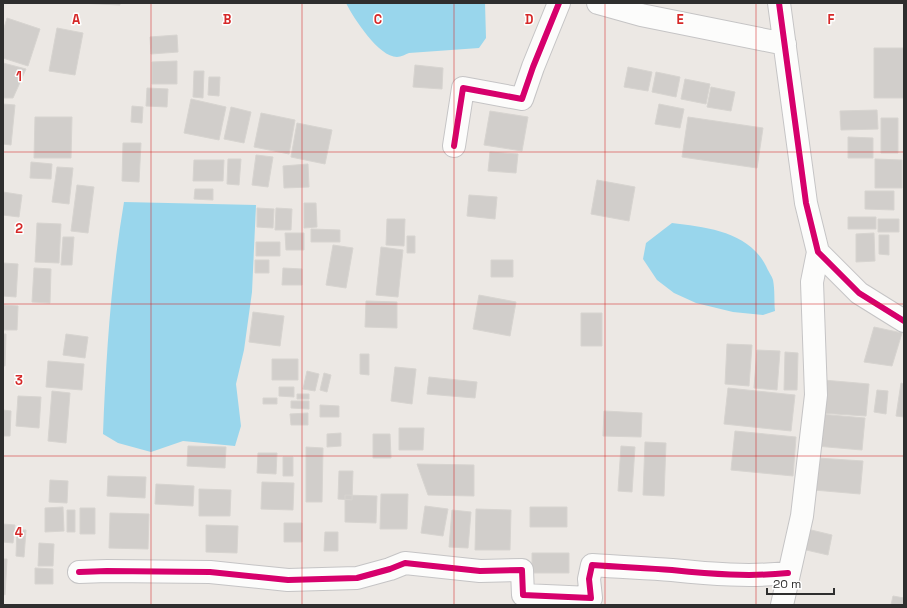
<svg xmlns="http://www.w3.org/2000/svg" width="907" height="608" viewBox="0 0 907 608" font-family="'Space Grotesk',sans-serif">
  <rect width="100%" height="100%" fill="#ece8e4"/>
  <path fill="#99d6ec" d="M346,3H485L486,38L479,48L409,53C406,54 401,57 397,57C379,57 354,19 346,3Z
    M124,202L256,205L252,292L244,350L236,384L241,426L235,446L183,441L151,452L118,443L103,434C106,356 111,279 124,202Z
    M672,223C707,227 749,232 766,266C768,271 772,276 773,280C775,290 774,301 775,311L763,315L733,312L696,303L674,293L657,280L643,259L646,243Z"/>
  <path fill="#d1cecb" stroke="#d7d4d0" d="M79,3H120V5Z
    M7,18L40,29L28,66L3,58V31Z
    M57,28L83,33L75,75L49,71Z
    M177,35L178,52L151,54L150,37Z
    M874,48H904V98H874Z
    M177,61V84H152V62Z
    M3,63L26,69L13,98H3Z
    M415,65L443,68L442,89L413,87Z
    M628,67L652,72L648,91L624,87Z
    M194,71H204L203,98L193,97Z
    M656,72L680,77L676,97L652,92Z
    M209,77H220L219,96L208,95Z
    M685,79L710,84L706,104L681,99Z
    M711,87L735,92L731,111L707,107Z
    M147,88L168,89L167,107L146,106Z
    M191,99L226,107L219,140L184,133Z
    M3,104L15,105L11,145L3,144Z
    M659,104L684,109L680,128L655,124Z
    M132,106L143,107L142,123L131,122Z
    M231,107L251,112L244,143L224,139Z
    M877,110L878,129L841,130L840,111Z
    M490,111L528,117L522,151L484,145Z
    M261,113L295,120L289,154L254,147Z
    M35,117H72L71,158H34Z
    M688,117L763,128L757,168L682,157Z
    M881,118H898V153H881Z
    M297,123L332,130L325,164L291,157Z
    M848,137L873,138V158H848Z
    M123,143H141L139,182L122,181Z
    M490,152L518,154L516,173L488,171Z
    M256,155L273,157L268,187L252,185Z
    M228,159H241L239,185L227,184Z
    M875,159L902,160V188H875Z
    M194,160H224L223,181H193Z
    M31,162L52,164L51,179L30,178Z
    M308,164L309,187L284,188L283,166Z
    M57,167L73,168L69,204L52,202Z
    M597,180L635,187L629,221L591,214Z
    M77,185L94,187L88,233L71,231Z
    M195,189H213V200L194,199Z
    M865,191H894V210L865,209Z
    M3,192L22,195L19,217L3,215Z
    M469,195L497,197L495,219L467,216Z
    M304,203H316L317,227L304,228Z
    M257,208L274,209L273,228L257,227Z
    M276,208L292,209L291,230H275Z
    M848,217H876V229H848Z
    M387,219H405L404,246L386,245Z
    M878,219H899V232H878Z
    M37,223L61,224L59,263L35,262Z
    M311,229L340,230V242H311Z
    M285,233H304V250H286Z
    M874,233L875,261L856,262V234Z
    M879,235H889V255L879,254Z
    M407,236H415V253H407Z
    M63,237H74L72,265H61Z
    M256,242H280V256H256Z
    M333,245L353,248L346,288L326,285Z
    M381,247L403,250L398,297L376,295Z
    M255,260H269V273H255Z
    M491,260H513V277H491Z
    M3,263L18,264L16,297L3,296Z
    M34,268L51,269L50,303L32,302Z
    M283,268L302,269V285H282Z
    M479,295L516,302L510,336L473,329Z
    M366,301L397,302V328L365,327Z
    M3,305L18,306L17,330H3Z
    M253,312L284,316L280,346L249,342Z
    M581,313H602V346H581Z
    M874,327L902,333L892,366L864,362Z
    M3,334H6L5,366H3Z
    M66,334L88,337L85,358L63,355Z
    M727,344L752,345L749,386L725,384Z
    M757,350L780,351L777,390L754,388Z
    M785,352L798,353L797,390H784Z
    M360,354H369V375L360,374Z
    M272,359H298V380H272Z
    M48,361L84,364L82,390L46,387Z
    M395,367L416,369L412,404L391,401Z
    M307,371L319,374L315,391L303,389Z
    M324,373L331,375L327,392L320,390Z
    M429,377L477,382L475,398L427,394Z
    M823,380L869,384L866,416L820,413Z
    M901,383L904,384V417L896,416Z
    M279,387H294V397L279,396Z
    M728,388L795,395L791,431L724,424Z
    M877,390L888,391L886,414L874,412Z
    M52,391L70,393L66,443L48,441Z
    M297,394H309V399H297Z
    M18,396L41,397L39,428L16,426Z
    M263,398H277V404H263Z
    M291,401H309V409L291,408Z
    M320,405L339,406V417H320Z
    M3,410L11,411L10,436H3Z
    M604,411L642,413L641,437L603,436Z
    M308,413V425H291L290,414Z
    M819,414L865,418L862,450L816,446Z
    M399,428H424L423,450H399Z
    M735,431L796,437L793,476L731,470Z
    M341,433V446L327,447V434Z
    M373,434H390L391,458H373Z
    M645,442L666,443L664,496L643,495Z
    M188,446L226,447L225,468L187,466Z
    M621,446L635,447L632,492L618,491Z
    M306,447L323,448L322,502H306Z
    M258,453H277L276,474L257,473Z
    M283,457H293V476H283Z
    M817,458L863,461L860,494L814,490Z
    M417,464L474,465V496L428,495Z
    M339,471H353L352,500L338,499Z
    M108,476L146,477L145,498L107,496Z
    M50,480L68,481L67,503L49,502Z
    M262,482L294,483L293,510L261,509Z
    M156,484L194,486L193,506L155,504Z
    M199,489L231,490L230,516H199Z
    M381,494H408L407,529H380Z
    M345,495L377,496L376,523L345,522Z
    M425,506L448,509L443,536L421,533Z
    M63,507L64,531L45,532V508Z
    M530,507H567V527H530Z
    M80,508H95V534H80Z
    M476,509L511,510L510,550H475Z
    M67,510H75V532H67Z
    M452,510L471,512L468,548L449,547Z
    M110,513L149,514L148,549L109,548Z
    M284,523H302V542H284Z
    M3,524L15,525L13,543L3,542Z
    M206,525L238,526L237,553L206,552Z
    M807,529L832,535L828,555L802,549Z
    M17,530H26L24,557L16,556Z
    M325,532H338V551H324Z
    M39,543L54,544L53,566H38Z
    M532,553H569V573H532Z
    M3,559H7L5,595L3,594Z
    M35,568L53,569V584H35Z
    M893,596L904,598V605H891Z"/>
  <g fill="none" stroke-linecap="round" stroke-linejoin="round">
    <g stroke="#c5c4c5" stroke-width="24">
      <path id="minor" d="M598,3L641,15L785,44
        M779,3L806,203L818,252L859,293L904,321
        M454,146L463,88L522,99L533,67L559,3
        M79,572L107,571L210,572L288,580L357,578L390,569L405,563L480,571L522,570L523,595L591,598L589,579L592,565C619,567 645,568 672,570C711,574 749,577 788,573
        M782,605L802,516L816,395L812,282L818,252"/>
    </g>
    <use href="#minor" stroke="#fcfcfb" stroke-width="22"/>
    <g stroke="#fff" stroke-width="8">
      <path id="cycleway" d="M779,3L806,203L818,252L859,293L904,321
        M454,146L463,88L522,99L533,67L559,3
        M79,572L107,571L210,572L288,580L357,578L390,569L405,563L480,571L522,570L523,595L591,598L589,579L592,565C619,567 645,568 672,570C711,574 749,577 788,573"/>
    </g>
    <use href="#cycleway" stroke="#d6006c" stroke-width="6"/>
  </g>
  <path fill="none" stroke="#d62828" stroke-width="1" stroke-opacity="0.55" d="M151,3V605M302,3V605M454,3V605M605,3V605M756,3V605M3,152H904M3,304H904M3,456H904"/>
  <g font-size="13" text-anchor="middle" font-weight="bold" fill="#d62828" stroke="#fff" stroke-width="3" stroke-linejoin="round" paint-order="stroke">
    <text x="76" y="24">A</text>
    <text x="227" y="24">B</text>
    <text x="378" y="24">C</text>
    <text x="529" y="24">D</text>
    <text x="680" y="24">E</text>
    <text x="831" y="24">F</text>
    <text x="19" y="81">1</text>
    <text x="19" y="233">2</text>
    <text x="19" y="385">3</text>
    <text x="19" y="537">4</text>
  </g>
  <rect width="907" height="608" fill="none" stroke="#2e2e2e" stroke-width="8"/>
  <path d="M767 588v6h67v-6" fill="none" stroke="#2e2e2e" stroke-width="2"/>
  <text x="773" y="588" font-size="12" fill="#2e2e2e" stroke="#ffffff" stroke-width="3" paint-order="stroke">20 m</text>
</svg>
